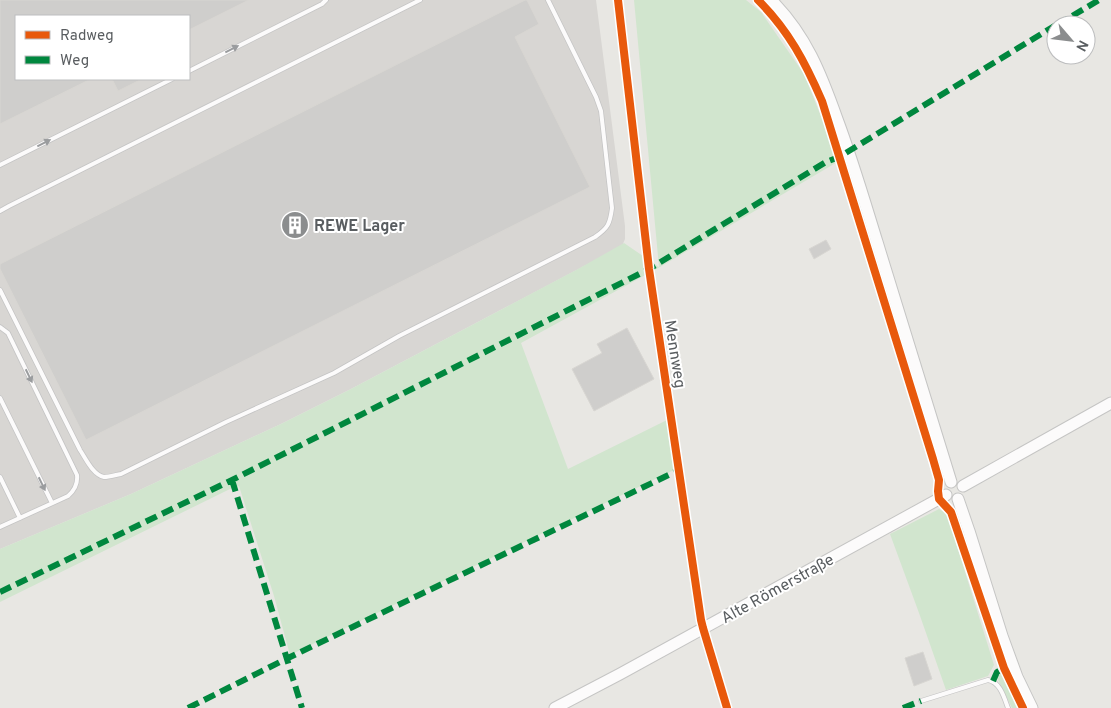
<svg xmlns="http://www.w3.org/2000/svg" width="1111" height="708" viewBox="0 0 1111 708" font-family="Overpass,sans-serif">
  <rect width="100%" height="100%" fill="#e8e7e3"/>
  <path fill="#d8d6d3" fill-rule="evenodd" d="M0,0H596L625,226V239L622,246L349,390L283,423L131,494L0,549ZM16,16H189V79H16Z"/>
  <path fill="#d1e5ce" d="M634,0H746L761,12L804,74L839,161L660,267L521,343L568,469L667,420L674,470L290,655L274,596L239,486L230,489L0,602V549L131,494L283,423L349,390L578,269L624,243L659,267Z
    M939,509L947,514L994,665L988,676L946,690L919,613L890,534Z
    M1003,672L1020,708H1012L998,680L996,678V674Z"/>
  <path fill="#cfcecc" stroke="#d8d6d2" d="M0,0H249L189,30V16H16V79H91L0,124Z
    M525,0H527L539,24L515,37L590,187L86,440L0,269V264Z
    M112,79H142L118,91Z
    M826,240L831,249L814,259L809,249Z
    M627,328L654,379L594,411L572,369L602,353L597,344Z
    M923,652L932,679L914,686L905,658Z"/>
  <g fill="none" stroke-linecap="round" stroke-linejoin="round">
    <g stroke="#c4c4c4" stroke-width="5.5">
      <path id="lane" d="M189,71L322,4L326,0
        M0,165L172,79
        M0,211L9,206L420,0
        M0,290L80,450C86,459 93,475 104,477C110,477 115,475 121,474L226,422L334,373L399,336L595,237C608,228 610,224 612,208L601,111L596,97L548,0
        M0,327L8,333L77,475C78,484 75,490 68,496L0,527
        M0,398L52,503
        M0,477L20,518
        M921,701L988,680C1000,682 1004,697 1008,708"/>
    </g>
    <g stroke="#c4c4c4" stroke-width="9">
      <path id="street" d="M618,0L649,269L701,620L703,628L727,708"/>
    </g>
    <g stroke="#c5c5c4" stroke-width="13">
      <path id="secondary" d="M771,0C806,35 821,74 837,119C852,159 864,200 877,242C901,322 926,402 951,482
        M963,486L1111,403
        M958,499L969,531L1002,636L1017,677L1032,708
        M555,708L620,674L946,495"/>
    </g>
    <use href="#lane" stroke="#fcfbfb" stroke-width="4"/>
    <use href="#street" stroke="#fcfbfb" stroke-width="8"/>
    <use href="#secondary" stroke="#fcfbfb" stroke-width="11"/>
    <path stroke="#00873e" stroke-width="6" stroke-dasharray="12 6" stroke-linecap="butt" d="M1057,25L1099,0
      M232,480L302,708
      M0,592L232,480L649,269L826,162L839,157L1056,25
      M993,681L997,672L1004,668
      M188,708L288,658L679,470
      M903,708L921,701"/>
    <g stroke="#fff" stroke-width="11">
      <path id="cycleway" d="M618,0L649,269L701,620L703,628L727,708
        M758,0C789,31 805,62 822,101L933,459L939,480L938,491L939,499L951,512L1004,668L1023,708"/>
    </g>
    <use href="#cycleway" stroke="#e8590c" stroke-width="8"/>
  </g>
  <defs><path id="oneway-solid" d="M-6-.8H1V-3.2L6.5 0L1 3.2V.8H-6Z" transform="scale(1.25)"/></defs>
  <g fill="#9a9c9e">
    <use href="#oneway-solid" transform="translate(232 49) rotate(-27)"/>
    <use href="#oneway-solid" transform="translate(44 143) rotate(-27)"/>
    <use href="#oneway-solid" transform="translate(29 376) rotate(64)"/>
    <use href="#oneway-solid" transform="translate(42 484) rotate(64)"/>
  </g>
  <defs>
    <g id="building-disc" transform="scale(1.4375)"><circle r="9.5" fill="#8b8d8e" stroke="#fff"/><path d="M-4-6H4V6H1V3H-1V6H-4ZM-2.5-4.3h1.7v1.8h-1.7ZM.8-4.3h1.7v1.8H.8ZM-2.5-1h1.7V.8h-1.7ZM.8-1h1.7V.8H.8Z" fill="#fff"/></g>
  </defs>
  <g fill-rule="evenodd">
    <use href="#building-disc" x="295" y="225"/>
  </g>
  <g text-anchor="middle" stroke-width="4" stroke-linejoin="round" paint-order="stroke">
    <g font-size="16" font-weight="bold" fill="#595d60" stroke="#fff" text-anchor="start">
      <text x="314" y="231">REWE Lager</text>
    </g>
    <g font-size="16" fill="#595d60" stroke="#fff">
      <text transform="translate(676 354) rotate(81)" y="6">Mennweg</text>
      <text transform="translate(777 588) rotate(-29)" y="6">Alte Römerstraße</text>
    </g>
  </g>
  <rect x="15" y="15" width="175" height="65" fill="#ffffff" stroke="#bdbebf"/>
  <rect x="25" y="31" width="25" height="8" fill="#e8590c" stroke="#bdbebf"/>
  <text x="60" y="40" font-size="15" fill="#595d60">Radweg</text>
  <rect x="25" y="56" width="25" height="8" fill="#00873e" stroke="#bdbebf"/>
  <text x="60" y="65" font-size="15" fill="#595d60">Weg</text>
  <g transform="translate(1071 40) rotate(118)"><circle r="24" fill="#ffffff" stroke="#bdbebf"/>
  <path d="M0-4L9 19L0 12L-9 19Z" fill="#8b8d8e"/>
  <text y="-8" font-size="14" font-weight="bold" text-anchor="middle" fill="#595d60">N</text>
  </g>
</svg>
